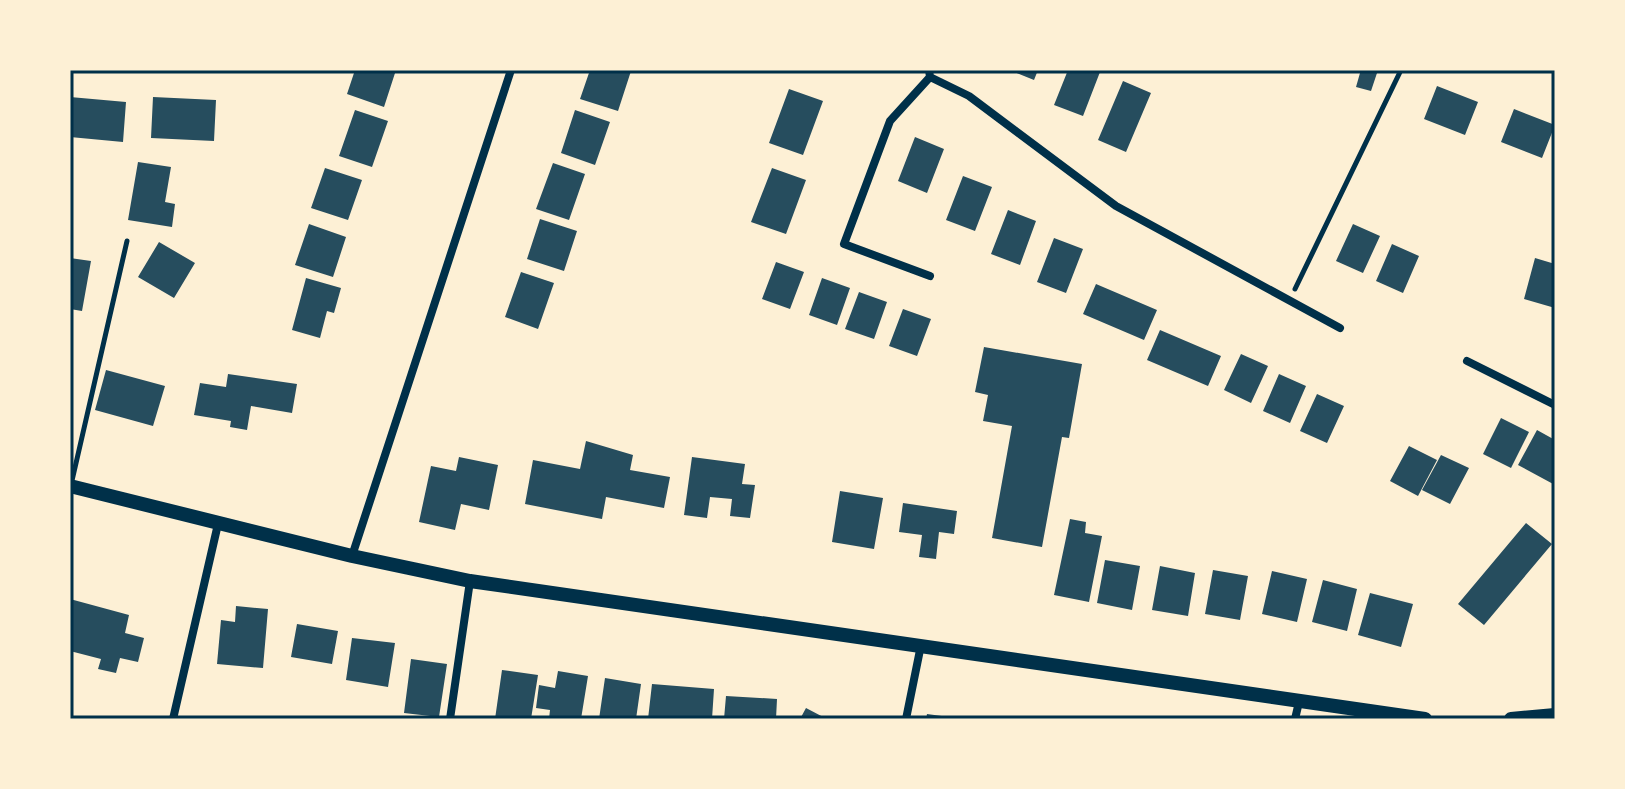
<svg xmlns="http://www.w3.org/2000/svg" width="1625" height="789" viewBox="0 0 1625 789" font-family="'Roboto Condensed',sans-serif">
  <rect width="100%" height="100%" fill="#fdf0d5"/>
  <path fill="#264d5e" d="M355,70H396L384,107L347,94Z
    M590,70L631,71L618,111L580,99Z
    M1009,70H1038L1034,80Z
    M1068,70L1100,72L1083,116L1054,105Z
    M1378,70L1371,91L1356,87L1360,73L1353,70Z
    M1123,81L1151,93L1126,152L1098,140Z
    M1437,86L1478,102L1465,135L1424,119Z
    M789,89L823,101L803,155L769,143Z
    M70,97L126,102L123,142L70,137Z
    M153,97L216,100L214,141L151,138Z
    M1514,109L1555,125L1542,158L1501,142Z
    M355,110L388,121L372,167L339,156Z
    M575,110L610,122L595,165L561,153Z
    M915,137L944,149L927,193L898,181Z
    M138,162L171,167L165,202L175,204L172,227L128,220Z
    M553,163L585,174L569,220L536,209Z
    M325,168L362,180L348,220L311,208Z
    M772,168L806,180L786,234L751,222Z
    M963,176L992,187L975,231L946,220Z
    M1008,210L1036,221L1020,265L991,254Z
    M540,219L577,231L564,271L527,259Z
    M309,224L346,237L333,277L295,265Z
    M1353,224L1380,236L1363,273L1336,261Z
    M1054,238L1083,249L1066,293L1037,282Z
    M159,242L195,263L174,298L138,277Z
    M1392,244L1419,256L1403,293L1376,281Z
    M70,258L91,261L82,311L70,309Z
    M1535,258L1555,264V308L1524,299Z
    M776,262L804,272L790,309L762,299Z
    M521,272L554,283L538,329L505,317Z
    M306,278L341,288L334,313L327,311L320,338L292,330Z
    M822,278L850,288L837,325L809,315Z
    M1096,284L1157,310L1144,340L1083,314Z
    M859,292L887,302L874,339L845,329Z
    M903,309L931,319L917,356L889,346Z
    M1160,330L1221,356L1208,386L1147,360Z
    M984,347L1082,364L1069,438L1062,437L1042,547L992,538L1012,426L983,421L988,395L975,392Z
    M1241,354L1268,366L1251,403L1224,390Z
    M106,370L165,386L153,426L95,410Z
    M228,374L297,384L292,413L251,406L247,430L230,427L231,421L194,415L200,383L226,387Z
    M1279,374L1306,386L1290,423L1263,411Z
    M1317,394L1344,406L1327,443L1300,431Z
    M1501,418L1529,432L1511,468L1483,454Z
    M1537,430L1555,440V485L1518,465Z
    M586,441L633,455L630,470L670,477L664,508L606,497L602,519L525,504L533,460L580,469Z
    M1409,446L1437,460L1418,496L1390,481Z
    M1441,455L1469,468L1450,504L1422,490Z
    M459,457L498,465L489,510L461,504L455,530L419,522L431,466L456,471Z
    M692,457L745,464L742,484L755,485L750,518L730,516L732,499L710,497L707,518L684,515Z
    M840,491L883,498L874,549L832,542Z
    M903,503L957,511L954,534L939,532L936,559L919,557L922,535L899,532Z
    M1070,519L1086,522L1085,533L1102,536L1089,602L1054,595Z
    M1526,523L1552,544L1484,625L1458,604Z
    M1105,560L1140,566L1132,610L1097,603Z
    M1160,566L1195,573L1188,616L1152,610Z
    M1213,570L1248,576L1240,620L1205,614Z
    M1272,571L1307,579L1297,622L1262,614Z
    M1323,580L1357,589L1347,631L1312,622Z
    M1370,593L1413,604L1401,647L1358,635Z
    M70,599L129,615L125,633L144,638L138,662L120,658L116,673L98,669L101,659L70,651Z
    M236,606L268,609L263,668L217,664L221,620L235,622Z
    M297,624L338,631L332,664L291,657Z
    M352,638L395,643L388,687L346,680Z
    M411,659L447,664L439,717L404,713Z
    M502,670L538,675L531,719H495Z
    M558,671L588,676L581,719H549L550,710L536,708L539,685L555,688Z
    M605,678L641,684L636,719H599Z
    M652,684L714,689L712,719H648Z
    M726,696L777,699L776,719H724Z
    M806,708L827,719H800Z
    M927,714L949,717V719H926Z"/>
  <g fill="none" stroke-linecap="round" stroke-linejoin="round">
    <path stroke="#003049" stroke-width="5" d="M1295,289L1401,70"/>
    <path stroke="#003049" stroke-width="5" d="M71,485L127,241"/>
    <path stroke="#003049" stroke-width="8" d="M929,70L930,77L969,96L1116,206L1340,328
      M930,77L890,121L844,244L930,276
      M1467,361L1555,405
      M352,556L511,70
      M173,719L218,524
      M450,719L470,581
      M906,719L921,645
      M1295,719L1299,702"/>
    <path stroke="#003049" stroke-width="14" d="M70,486L352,556L470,581L1425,719
      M1511,719L1555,715"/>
  </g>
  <rect width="1625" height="789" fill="none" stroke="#fdf0d5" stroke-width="144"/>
  <rect x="72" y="72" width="1481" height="645" fill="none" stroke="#003049" stroke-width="3"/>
</svg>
